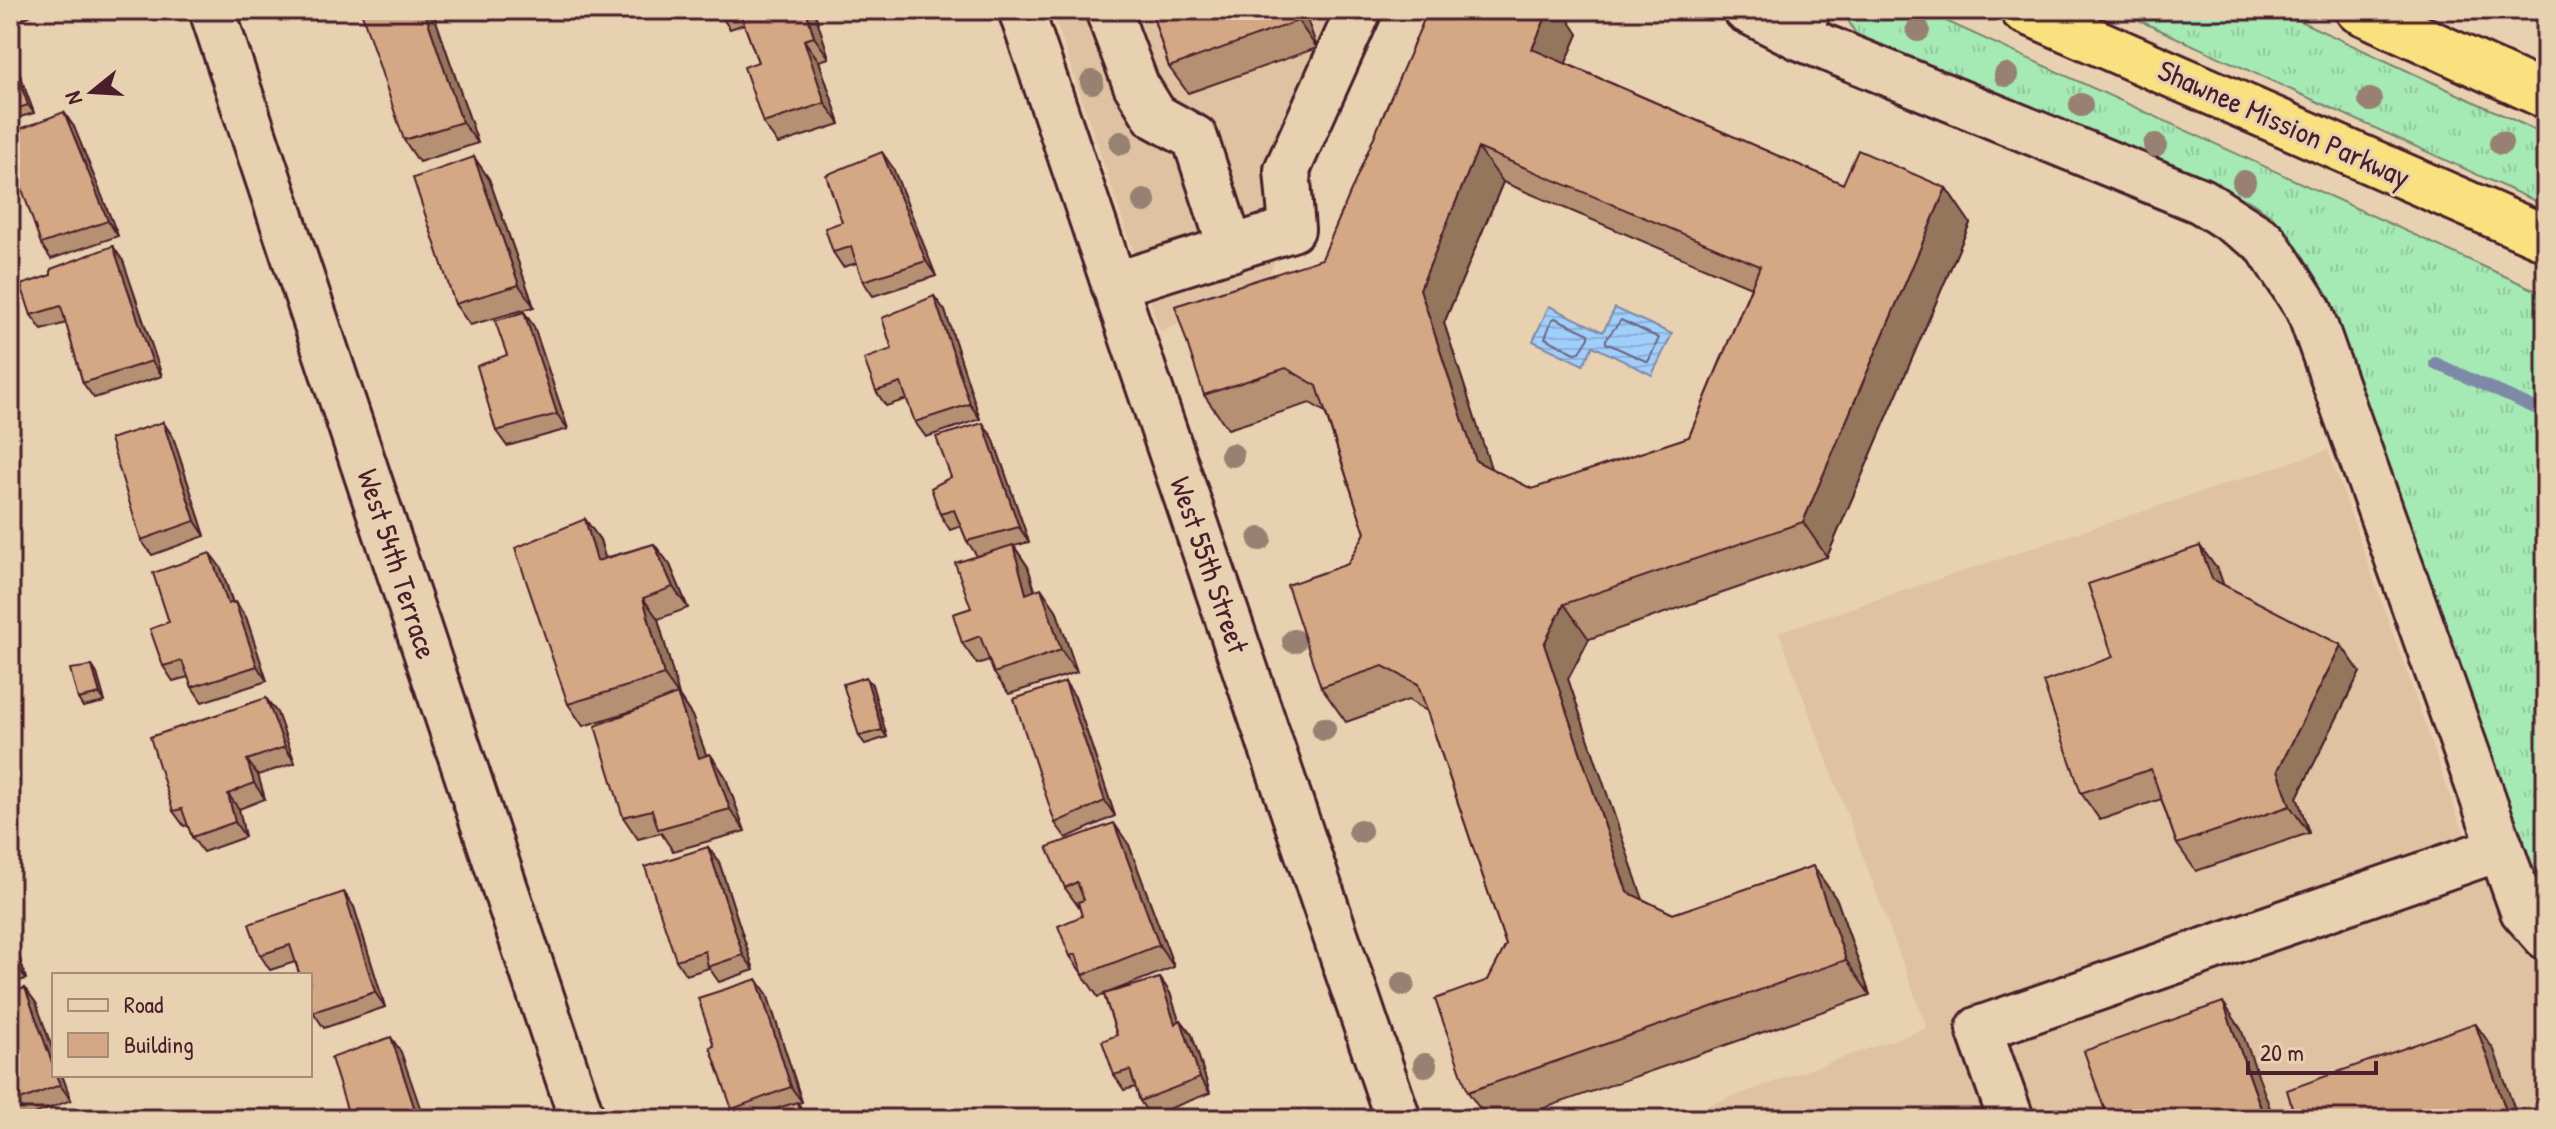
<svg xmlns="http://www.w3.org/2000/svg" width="2556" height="1129" viewBox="0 0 2556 1129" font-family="'Patrick Hand',sans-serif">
  <defs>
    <pattern id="grass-tufts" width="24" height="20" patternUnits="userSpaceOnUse" patternTransform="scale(2)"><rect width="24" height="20" fill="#a5e9b4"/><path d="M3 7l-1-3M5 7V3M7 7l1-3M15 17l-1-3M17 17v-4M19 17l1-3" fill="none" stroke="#90c79b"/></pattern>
    <pattern id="water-rules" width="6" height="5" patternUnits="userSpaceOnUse" patternTransform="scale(2)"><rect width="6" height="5" fill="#a0cffc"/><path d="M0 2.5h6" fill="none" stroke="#8bb1d8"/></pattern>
  </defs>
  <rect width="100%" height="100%" fill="#e7d1b0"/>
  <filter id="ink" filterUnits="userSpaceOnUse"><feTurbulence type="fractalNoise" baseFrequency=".0125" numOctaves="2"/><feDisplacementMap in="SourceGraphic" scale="16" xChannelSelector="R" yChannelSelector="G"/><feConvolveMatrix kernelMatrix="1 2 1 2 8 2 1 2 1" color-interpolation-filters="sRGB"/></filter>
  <g filter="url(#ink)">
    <path fill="#dec2a1" d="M1052,10H1384L1261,293L1160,331Z
      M2328,450L2458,818L2501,914L2517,942L2546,973V1119H1669L1927,1028L1779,632Z"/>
    <path fill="url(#grass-tufts)" stroke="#788470" stroke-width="2" d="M1851,10H1922L2546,295V896L2510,827L2332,307L2286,231L2272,216L2249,201L1859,40L1847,18Z
      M2116,10H2276L2546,135V206Z"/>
    <path fill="url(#water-rules)" stroke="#7e89a8" stroke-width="2" d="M1549,306L1603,332L1615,308L1672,334L1652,375L1593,346L1583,365L1533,341Z"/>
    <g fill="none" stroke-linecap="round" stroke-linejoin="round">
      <path stroke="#6c657f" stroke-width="2" d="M1555,318L1589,334V338L1580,352L1575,353L1545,338L1552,320Z
        M1621,320L1659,338L1648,362L1606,343V339Z"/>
      <path stroke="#7e89a8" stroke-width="12" d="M2435,363L2546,413"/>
      <g stroke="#4a1f2b" stroke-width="50">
        <path id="minor" d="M212,10L582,1119
          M1021,10L1398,1119
          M1108,10L1136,85L1155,116L1195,138L1231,249
          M1746,10L1799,37
          M1807,10L1799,37L2201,201L2265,242L2309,310L2523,911L2546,937
          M1114,285L1292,229L1287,170L1359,10
          M2011,1119L1979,1029L2501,848"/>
      </g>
      <g stroke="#4a1f2b" stroke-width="50">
        <path id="highway" d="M2023,10L2546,238
          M2358,10L2546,96"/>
      </g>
      <use href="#minor" stroke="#e7d1b0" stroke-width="44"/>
      <use href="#highway" stroke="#fae180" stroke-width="44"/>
    </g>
    <g fill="#988072">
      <circle cx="1918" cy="30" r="12"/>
      <circle cx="2006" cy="75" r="12"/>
      <circle cx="1092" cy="82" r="12"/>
      <circle cx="2370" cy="100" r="12"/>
      <circle cx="2081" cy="105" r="12"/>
      <circle cx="1121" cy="143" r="12"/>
      <circle cx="2501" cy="143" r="12"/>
      <circle cx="2155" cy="145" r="12"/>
      <circle cx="2244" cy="182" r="12"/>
      <circle cx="1144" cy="201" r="12"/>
      <circle cx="1232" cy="455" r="12"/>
      <circle cx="1260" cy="539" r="12"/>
      <circle cx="1294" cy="641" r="12"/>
      <circle cx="1324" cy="729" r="12"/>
      <circle cx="1360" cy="831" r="12"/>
      <circle cx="1403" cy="984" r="12"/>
      <circle cx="1425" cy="1065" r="12"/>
    </g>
    <path fill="#b69072" stroke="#4a1f2b" stroke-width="2" fill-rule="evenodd" d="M10,10H39V11L10,26Z
      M717,10H814L829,58L819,61L840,124L778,144L763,123L758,62L744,24L730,29Z
      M1151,10H1304L1317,48L1188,93L1169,67Z
      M434,15L478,143L419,162L404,140Z
      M1578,34L1565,63L1843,184L1946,188L1970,223L1827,557L1589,639L1568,679L1642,899L1673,914L1813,866L1837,900L1870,995L1513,1119H1487L1468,1092L1488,980L1506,945L1427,711L1408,700L1346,722L1321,687L1348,564L1365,533L1325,412L1310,403L1228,429L1204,395L1322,259ZM1503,182L1751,287L1689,437L1532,489L1491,469L1444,323Z
      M10,51L12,54L34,113L10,120Z
      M74,127L118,236L51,259L41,244Z
      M474,157L489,179L534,307L470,325L455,304Z
      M893,168L936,276L873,296L863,281L857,263L843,267L833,252L842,222Z
      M123,261L162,376L94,398L83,383L66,323L42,330L31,315Z
      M934,296L945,311L980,419L926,437L915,422L907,399L886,406L876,391L892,349Z
      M524,312L534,327L568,429L507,446L496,431L507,355Z
      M163,422L173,437L205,536L152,555L141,540Z
      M993,438L1029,542L1014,546L1028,567L1035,590L1056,610L1077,672L1009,694L994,673L989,660L977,664L962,643L971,608L977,556L967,541L961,526L950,530L940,514L951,477Z
      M585,519L600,540L605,558L654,544L670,565L688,608L658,619L679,696L692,716L706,755L710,754L725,776L745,831L673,851L661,833L638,839L623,817L642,708L583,726L568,704Z
      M2200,546L2219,572L2223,585L2341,645L2360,672L2297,797L2309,833L2196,871L2177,844L2161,799L2100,820L2081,793L2113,657Z
      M221,568L233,603L246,617L267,681L202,702L192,687L188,677L173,681L163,666L169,622Z
      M92,666L97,674L105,702L83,707L78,699Z
      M1065,682L1075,697L1115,816L1066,838L1055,823Z
      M872,685L887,737L865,744L859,736Z
      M266,698L277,713L295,763L258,775L265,799L239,809L245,837L203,852L192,837L188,825L184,826L173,811Z
      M1129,845L1174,967L1105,994L1160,978L1170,993L1179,1021L1181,1020L1192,1035L1210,1093L1150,1116L1140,1101L1136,1087L1124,1090L1114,1075L1117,1035L1104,995L1098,997L1070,956L1082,916L1080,909L1065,888Z
      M708,847L719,862L754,970L719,982L709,968L686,975L676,960Z
      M354,907L385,1007L324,1028L313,1012L295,962L270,970L260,955Z
      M10,926L26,979L10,984Z
      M25,988L36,1003L54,1054V1075H62L71,1100L22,1119H14L10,1113V993Z
      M767,994L802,1102L798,1103L809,1119H739L732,1109L714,1046Z"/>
    <path fill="#94765d" stroke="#4a1f2b" stroke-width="2" d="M424,10H430L434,15L478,143L462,122Z
      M806,10H814L829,58L814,37Z
      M1294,10H1304L1317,48L1298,21Z
      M1549,10H1562L1578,34L1557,84L1532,49Z
      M804,40L819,61L840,124L825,103Z
      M10,51L12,54L34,113L28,105L10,55Z
      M64,112L74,127L118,236L108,221Z
      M1478,148L1503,182L1444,323L1500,496L1476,461L1420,289Z
      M882,152L893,168L936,276L926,261Z
      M474,157L489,179L534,307L519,285Z
      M1946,188L1970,223L1827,557L1803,522Z
      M113,246L123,261L162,376L152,361Z
      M934,296L945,311L980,419L970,404Z
      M524,312L534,327L568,429L557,414Z
      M163,422L173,437L205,536L195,521Z
      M983,423L993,438L1029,542L1019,527Z
      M585,519L600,540L612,582L597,561Z
      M654,544L670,565L688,608L673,587Z
      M1013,545L1028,567L1041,615L1026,594Z
      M2200,546L2219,572L2231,606L2212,579Z
      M210,553L221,568L238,620L228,604Z
      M1041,588L1056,610L1077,672L1061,650Z
      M643,598L658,619L679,696L664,675Z
      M235,602L246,617L267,681L257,666Z
      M1564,604L1589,639L1568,679L1652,926L1627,892L1544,644Z
      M2341,645L2360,672L2297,797L2309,833L2290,806L2278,770Z
      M92,666L97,674L105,702L100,694Z
      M866,677L872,685L887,737L882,730Z
      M1065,682L1075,697L1115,816L1105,801Z
      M677,694L692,716L715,779L699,758Z
      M266,698L277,713L295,763L285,747Z
      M710,754L725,776L745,831L730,809Z
      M247,760L258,775L265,799L254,783Z
      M228,794L239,809L245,837L235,822Z
      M1114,823L1129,845L1174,967L1159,945Z
      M708,847L719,862L754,970L743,955Z
      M1813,866L1837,900L1870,995L1846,960Z
      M344,892L354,907L385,1007L375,992Z
      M10,926L26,979L15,963L10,946Z
      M1160,978L1170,993L1185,1039L1175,1024Z
      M757,979L767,994L802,1102L791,1087Z
      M25,988L36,1003L54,1054V1068Z
      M2223,1002L2241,1029L2274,1119H2265Z
      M1181,1020L1192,1035L1210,1093L1200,1078Z
      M2475,1023L2494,1050L2518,1119H2509Z
      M391,1037L401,1052L424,1119H418Z
      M56,1075H62L71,1100L60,1085Z
      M797,1102L809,1119H802Z"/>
    <path fill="#d4a885" stroke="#4a1f2b" stroke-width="2" fill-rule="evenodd" d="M365,10H424L462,122L404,140L361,11Z
      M739,10H806L814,37L804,40L825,103L763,123L744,67L758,62Z
      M1151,10H1294L1298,21L1169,67Z
      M1428,10H1549L1532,49L1843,184L1858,150L1946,188L1803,522L1564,604L1544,644L1627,892L1673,914L1813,866L1846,960L1468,1092L1435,999L1488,980L1506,945L1418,684L1383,666L1321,687L1287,585L1348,564L1365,533L1317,386L1286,368L1204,395L1175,306L1322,259ZM1478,148L1760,266L1689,437L1532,489L1476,461L1420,289Z
      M10,55L28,105L10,111Z
      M64,112L108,221L41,244L10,154V133Z
      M882,152L926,261L863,281L851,247L833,252L825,228L842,222L826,175Z
      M474,157L519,285L455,304L413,178Z
      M113,246L152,361L83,383L61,306L31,315L21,285L51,275V269Z
      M934,296L970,404L915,422L901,383L876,391L864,359L892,349L882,318Z
      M524,312L557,414L496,431L477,366L507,355L495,321Z
      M163,422L195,521L141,540L110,439Z
      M983,423L1019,527L967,541L954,510L940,514L931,488L951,477L936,437Z
      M585,519L597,561L654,544L673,587L643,598L664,675L568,704L515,548Z
      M1013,545L1026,594L1041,588L1061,650L994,673L980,636L962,643L953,614L971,608L955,563Z
      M2200,546L2212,579L2341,645L2278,770L2290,806L2177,844L2151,769L2081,793L2043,682L2113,657L2088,584Z
      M210,553L228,604L235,602L257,666L192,687L182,661L163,666L150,629L169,622L153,573Z
      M92,666L100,694L78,699L70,669Z
      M866,677L882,730L859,736L843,684Z
      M1065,682L1105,801L1055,823L1014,699Z
      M677,694L699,758L710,754L730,809L658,829L652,810L623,817L595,726Z
      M266,698L285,747L247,760L254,783L228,794L235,822L192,837L182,809L173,811L150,737Z
      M1114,823L1159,945L1083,975L1076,954L1070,956L1058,926L1082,916L1078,902L1084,900L1077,882L1065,888L1047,847Z
      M708,847L743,955L708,967L705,951L676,960L645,867Z
      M344,892L375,992L313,1012L310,1004V975H300L290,945L260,955L249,924Z
      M10,946L15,963L10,965Z
      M1160,978L1175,1024L1181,1020L1200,1078L1140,1101L1130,1070L1114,1075L1102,1041L1117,1035L1104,994Z
      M757,979L791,1087L732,1109L710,1047L714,1046L698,998Z
      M25,988L54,1068V1075H56L60,1085L10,1104V993Z
      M2223,1002L2264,1117L2292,1107L2287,1090L2475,1023L2509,1119H2108L2084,1051Z
      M391,1037L418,1119H350L331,1058Z
      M797,1102L802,1119H744Z"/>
  </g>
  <g text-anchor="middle" stroke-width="6" stroke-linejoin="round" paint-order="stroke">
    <g font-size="30" fill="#4a1f2b" stroke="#e7d1b0">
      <text transform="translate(2284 124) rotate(24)" y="10">Shawnee Mission Parkway</text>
      <text transform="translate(397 564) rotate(72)" y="10">West 54th Terrace</text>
      <text transform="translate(1209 565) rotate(71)" y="10">West 55th Street</text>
    </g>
  </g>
  <rect width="2556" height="1129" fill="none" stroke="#e7d1b0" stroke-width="40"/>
  <rect x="20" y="20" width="2516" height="1089" fill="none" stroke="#4a1f2b" stroke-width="3" filter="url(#ink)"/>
  <rect x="52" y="973" width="260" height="104" fill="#e7d1b0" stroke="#a88a7b" stroke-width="2"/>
  <rect x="68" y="999" width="40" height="12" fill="#e7d1b0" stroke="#a88a7b" stroke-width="2"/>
  <text x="124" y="1013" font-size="24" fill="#4a1f2b">Road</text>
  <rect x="68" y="1033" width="40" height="24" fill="#d4a885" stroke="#a88a7b" stroke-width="2"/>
  <text x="124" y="1053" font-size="24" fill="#4a1f2b">Building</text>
  <g transform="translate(92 92) rotate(252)" stroke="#e7d1b0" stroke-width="6" paint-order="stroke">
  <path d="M0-6L14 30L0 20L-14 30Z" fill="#4a1f2b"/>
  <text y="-12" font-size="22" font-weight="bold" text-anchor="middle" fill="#4a1f2b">N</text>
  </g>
  <path d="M2248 1061v12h128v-12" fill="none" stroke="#4a1f2b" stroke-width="4"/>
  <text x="2260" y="1061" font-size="24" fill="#4a1f2b" stroke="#e7d1b0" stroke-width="6" paint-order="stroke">20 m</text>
</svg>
